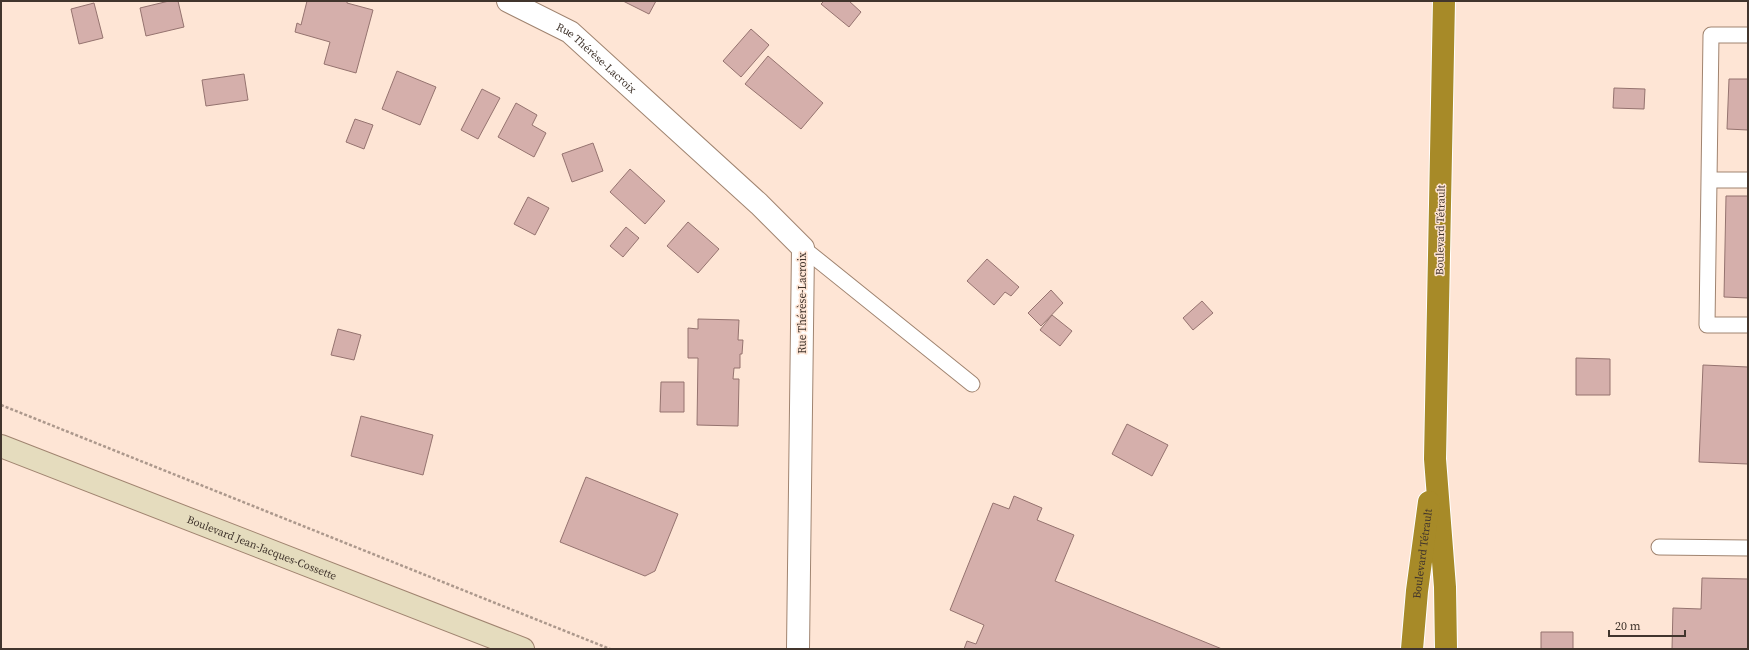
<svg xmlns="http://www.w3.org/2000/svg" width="1749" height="650" viewBox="0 0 1749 650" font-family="'Source Serif 4',serif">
  <rect width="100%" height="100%" fill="#fee5d5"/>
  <path fill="#d5afab" stroke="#95736f" d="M169,1H178L184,27L146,36L140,8Z
    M307,1H347V3L373,10L356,73L324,64L330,42L295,32L297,23L301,25Z
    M623,1H656L649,14Z
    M824,1H849L861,12L849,27L821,4Z
    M94,3L103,38L79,44L71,9Z
    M751,29L769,45L741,77L723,61Z
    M768,56L823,103L801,129L745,84Z
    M397,71L436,87L420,125L382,109Z
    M244,74L248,100L206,106L202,80Z
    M1729,79H1748V130L1727,129Z
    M1614,88L1645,89L1644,109L1613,108Z
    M482,89L500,98L478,139L461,130Z
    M516,103L537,115L532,125L546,133L534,157L498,137Z
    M355,119L373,125L364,149L346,142Z
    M593,143L603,171L572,182L562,154Z
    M630,169L665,201L645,224L610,192Z
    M1726,196H1748V298L1724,297Z
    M528,197L549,208L535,235L514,224Z
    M688,222L719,249L698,273L667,246Z
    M626,227L639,238L623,257L610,246Z
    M987,259L1019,287L1011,296L1005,292L994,305L967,281Z
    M1051,290L1063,303L1041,326L1028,313Z
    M1202,301L1213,313L1193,330L1183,318Z
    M1052,315L1072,331L1060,346L1040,330Z
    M698,319L739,320L738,340H743L742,354H740V368H734L733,379H739L738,426L697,425L698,358H688V328L698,329Z
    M338,329L361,335L354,360L331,355Z
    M1576,358L1610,359V395H1576Z
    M1703,365L1748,367V464L1699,462Z
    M661,382H684V412H660Z
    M361,416L433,435L423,475L351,456Z
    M1127,424L1168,445L1152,476L1112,454Z
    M586,477L678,514L655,571L645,576L560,542Z
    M1014,496L1042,508L1037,520L1074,535L1055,581L1222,649H964L967,641L976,644L984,625L950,610L993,503L1009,509Z
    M1702,578L1748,579V649H1672L1673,608L1701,609Z
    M1541,632H1573V649H1541Z"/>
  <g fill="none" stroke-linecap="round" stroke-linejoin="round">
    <g stroke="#a08470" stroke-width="17">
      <path id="lane" d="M1748,35H1711L1707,325H1748
        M1709,180H1748
        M803,248L972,384
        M1659,547L1748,548"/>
    </g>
    <g stroke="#a08470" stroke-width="24">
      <g id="street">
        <path id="s1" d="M508,1L570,32L759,204L803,248L798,649"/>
      </g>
    </g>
    <g stroke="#a08470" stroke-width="24">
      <g id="secondary">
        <path id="s2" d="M1,446L523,649"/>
      </g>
    </g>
    <g stroke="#fff" stroke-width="24">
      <g id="highway">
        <path d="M1444,1L1435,459L1445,587L1446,649"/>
        <path id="s3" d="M1412,649L1417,591L1429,502"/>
      </g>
    </g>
    <path stroke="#ac988c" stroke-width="2.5" stroke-dasharray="3 2" stroke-linecap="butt" d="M1,405L610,649"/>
    <use href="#lane" stroke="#fff" stroke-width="15"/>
    <use href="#street" stroke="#fff" stroke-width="22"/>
    <use href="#secondary" stroke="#e5dcbe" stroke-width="22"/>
    <use href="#highway" stroke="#a78a28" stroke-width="22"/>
  </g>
  <g text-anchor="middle" stroke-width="3" stroke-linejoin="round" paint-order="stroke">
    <g font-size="11" fill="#41352d" stroke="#fee5d5">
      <text dy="4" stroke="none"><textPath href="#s1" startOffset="106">Rue Thérèse-Lacroix</textPath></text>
      <text transform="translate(1440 230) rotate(-89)" y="4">Boulevard Tétrault</text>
      <text transform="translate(802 303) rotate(-90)" y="4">Rue Thérèse-Lacroix</text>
      <text dy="4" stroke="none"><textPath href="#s2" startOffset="280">Boulevard Jean-Jacques-Cossette</textPath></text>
      <text dy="4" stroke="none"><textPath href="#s3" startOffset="96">Boulevard Tétrault</textPath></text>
    </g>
  </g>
  <rect width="1749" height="650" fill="none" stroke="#41352d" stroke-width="4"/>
  <path d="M1609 630v6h76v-6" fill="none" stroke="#41352d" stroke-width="2"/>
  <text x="1615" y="630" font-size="12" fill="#41352d" stroke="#fee5d5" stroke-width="3" paint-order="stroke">20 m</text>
</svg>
